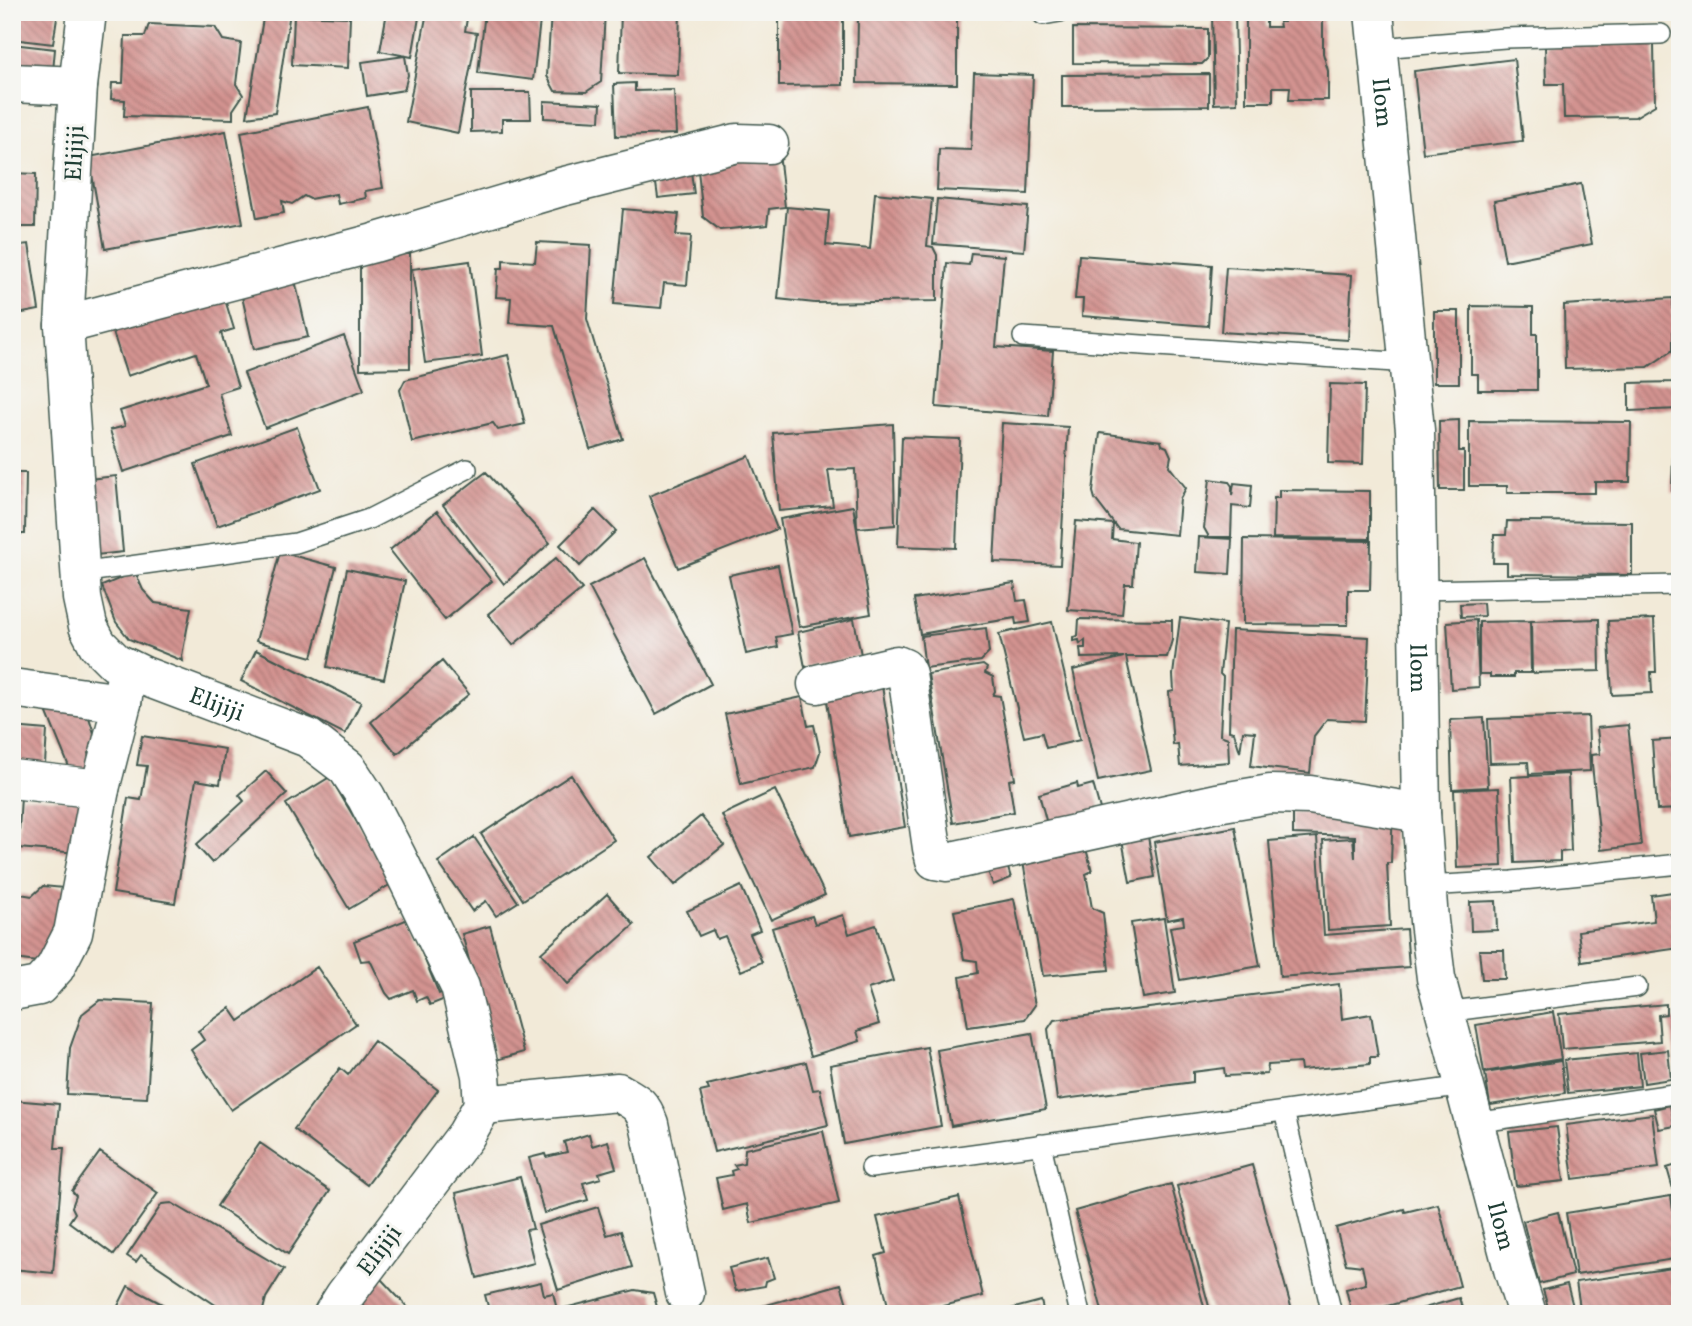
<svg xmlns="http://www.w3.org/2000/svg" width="1692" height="1326" viewBox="0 0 1692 1326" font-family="Vollkorn,serif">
  <defs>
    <pattern id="building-back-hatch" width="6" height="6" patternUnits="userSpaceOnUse" patternTransform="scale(1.75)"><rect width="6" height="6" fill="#d39390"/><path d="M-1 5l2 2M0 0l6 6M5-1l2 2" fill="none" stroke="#ab7976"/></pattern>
  </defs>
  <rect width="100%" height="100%" fill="#f6f6f2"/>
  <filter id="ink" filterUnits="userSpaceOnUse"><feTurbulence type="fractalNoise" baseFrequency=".0143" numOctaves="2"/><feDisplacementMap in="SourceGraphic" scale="14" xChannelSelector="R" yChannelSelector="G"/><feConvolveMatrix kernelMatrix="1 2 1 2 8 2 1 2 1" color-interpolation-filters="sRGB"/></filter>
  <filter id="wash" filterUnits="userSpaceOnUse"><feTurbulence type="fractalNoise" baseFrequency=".00686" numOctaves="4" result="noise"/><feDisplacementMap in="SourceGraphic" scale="28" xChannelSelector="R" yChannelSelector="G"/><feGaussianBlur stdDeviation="1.57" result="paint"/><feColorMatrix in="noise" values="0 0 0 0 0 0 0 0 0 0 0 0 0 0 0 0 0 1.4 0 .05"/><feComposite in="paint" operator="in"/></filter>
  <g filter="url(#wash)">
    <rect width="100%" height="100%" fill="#f2ead8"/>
    <g id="blocks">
      <path fill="url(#building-back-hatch)" d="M12,12H58L53,44L12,39Z
        M264,12H290L275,113L247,117Z
        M387,12H420L412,57L380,51Z
        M427,12H468L465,31L477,33L458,133L406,122Z
        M485,12H541L533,80L478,73Z
        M551,12H605L601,82L586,92L555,91L547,76Z
        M621,12H680L678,75L619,73Z
        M779,12H843V85L779,86Z
        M977,12H1019L1012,17L977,15Z
        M1285,12H1323V53L1328,71V100H1289L1290,87H1273V102H1246V14H1266V27H1280L1279,22H1284Z
        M1212,13H1235L1237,103L1214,104Z
        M294,15L350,17L348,68L292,65Z
        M858,15L957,16V84L857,83Z
        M149,24L215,27L223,40L241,43L236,84L243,95L233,110V119L124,116L125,100L111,99L112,83H123L125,36H145Z
        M1073,28L1208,29V58L1202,64L1073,63Z
        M12,44L55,49L53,71L12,67Z
        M1654,44L1655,105L1635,117L1564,118L1563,84H1546L1545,45Z
        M405,56L408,75L404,90L367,96L362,62Z
        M1514,59L1523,141L1423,153L1414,71Z
        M974,73L1033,75L1028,194L937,190L939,149L971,150Z
        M1209,74V106L1062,107V75Z
        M635,83V91L674,90L676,134L616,136L614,84Z
        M471,92H530L531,119H502V131L471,132Z
        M544,101L601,104L600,121L544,118Z
        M368,107L383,188L365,191L366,198L338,204L336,194L310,199L304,196L292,204L282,201L284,213L257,218L241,132Z
        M226,131L243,223L105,249L89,157Z
        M779,153L785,207L769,209L767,225L720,230L703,217L697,161Z
        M690,164L694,194L658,198L654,169Z
        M12,173L36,174L35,227H12Z
        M1581,184L1592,244L1505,261L1494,201Z
        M875,193L932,199L927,246L933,247L937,255V301L815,303L778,299L787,207L829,211L826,245L870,249Z
        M937,199L1028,207L1024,251L933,244Z
        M623,209L679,214L676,235L691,236L687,285L664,283L661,308L614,304Z
        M537,242L591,245L587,319L623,439L590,449L554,326L509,323L511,298L496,297L498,268H503V260L535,262Z
        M29,244L39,310L12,315V246Z
        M360,253L410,254V368L360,369Z
        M971,253L1004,256L996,347L1053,351L1048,416L936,407L947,263L969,265Z
        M1079,255L1212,265L1208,326L1082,316L1083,299H1075Z
        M470,261L482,356L425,363L412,269Z
        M1226,267L1352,275L1348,340L1221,332Z
        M294,276L308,337L254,349L240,288Z
        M223,293L234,329L221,333L238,387L219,393L232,436L123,472L110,430L125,426L120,411L206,384L196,353L127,376L112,329Z
        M1673,298V350L1648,367L1565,369L1564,305Z
        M1471,306L1533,307V334H1537V390H1478V374H1471Z
        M1434,311H1459V383H1434Z
        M344,336L364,390L265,428L244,373Z
        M508,355L525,424L498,430L493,423L412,442L400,390L405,380Z
        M1675,375H1680V409L1629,411V383L1676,382Z
        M1330,384L1365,385L1363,464L1328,463Z
        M1674,415H1680V493H1672Z
        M1459,420V451H1464V490H1440L1439,421Z
        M1469,421L1631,422L1630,482H1595V493H1507V486H1469Z
        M1002,423L1068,427L1060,565L994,562Z
        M893,424L895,525L857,528L855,469L828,470L833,506L779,511L773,433Z
        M297,427L320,489L217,526L195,464Z
        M1100,433L1161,441L1162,445L1167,447L1171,456L1169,466L1186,488L1180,499L1177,535L1118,529L1095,499L1093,492Z
        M902,437L960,439L956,548L898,546Z
        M749,456L777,529L678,568L649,496Z
        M486,472L550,543L504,584L443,505Z
        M12,473H26L25,534H12Z
        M116,476L123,552L96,555L89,479Z
        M1210,479L1229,482L1232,486V496L1234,483L1252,485L1250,508L1232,506L1231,537H1209L1204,528Z
        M1279,490L1370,491V539L1273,538L1274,498H1279Z
        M853,506L871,614L799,627L780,519Z
        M595,510L616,531L580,566L560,545Z
        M437,511L492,581L445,620L390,550Z
        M1076,521L1113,524L1112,539L1136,542L1133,584H1125L1122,614L1068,610Z
        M1507,521L1632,522V575L1507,574V563H1493L1494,535H1506Z
        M1199,537L1232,539L1230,574L1197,572Z
        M1244,539L1371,541L1370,590H1348V625L1243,624Z
        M280,552L336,567L312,657L256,641Z
        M556,558L582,589L513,645L488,614Z
        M645,558L711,684L656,714L589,587Z
        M778,565L792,634L776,637L778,647L746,654L729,575Z
        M347,569L405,581L384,679L327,667Z
        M135,572L143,590L155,603L191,608L182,656L183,661L129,639L116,622L102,586Z
        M1014,583L1017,601L1026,600L1030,622L1016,624L1015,618L920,634L914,599Z
        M1483,603L1484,616L1461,617L1460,604Z
        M1180,618L1225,624L1220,674L1223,677L1220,735L1228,738L1229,762L1180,766L1178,744L1173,745L1169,692L1174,691L1173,675Z
        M854,619L861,655L805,667L798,632Z
        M1079,619L1172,620V640L1167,657H1126L1151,770L1098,781L1073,670L1124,657L1081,658L1080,648H1085V640L1080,644L1079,640L1073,641V637L1078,636Z
        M1599,619L1600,671L1532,673L1531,621Z
        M1654,619L1656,672H1651L1652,693L1612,695L1608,621Z
        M1476,620L1479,687L1451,689L1447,622Z
        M1530,621L1531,673H1514V677H1490V674H1479V622Z
        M1052,622L1080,740L1046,748L1042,733L1024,737L999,634Z
        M986,628L989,653L981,661L925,668L921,636Z
        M1232,630L1369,637L1365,721L1327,719L1314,736L1310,773L1251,766L1255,732L1243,731L1240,752L1234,732L1229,731Z
        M256,650L361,702L345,734L241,681Z
        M442,661L469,694L397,754L371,722Z
        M983,665L987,668L985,673L993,677L995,691L993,695L1000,696L1015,779L1009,780L1014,812L953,823L928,674Z
        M881,680L905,827L849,837L825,689Z
        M802,697L808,726L814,725L820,752L815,767L741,784L725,714Z
        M42,701L85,705L99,749L88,753L94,773L72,774Z
        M1588,716L1590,771L1529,774L1528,762L1490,763L1488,719Z
        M1484,718L1488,787L1452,789L1450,720Z
        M1628,725L1641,845L1601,850L1591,755L1600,754L1597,728Z
        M12,727L47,730L45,764L12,761Z
        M142,736L225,749L220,784L196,780L175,903L113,893L128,798L141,800L147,766L137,765Z
        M1680,739V809L1657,810L1652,741Z
        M266,771L287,794L212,863L196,845L244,801L239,795Z
        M1568,774L1571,851L1560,852V861L1515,863L1511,777Z
        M571,775L614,840L523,900L481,834Z
        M330,777L393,883L349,909L286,804Z
        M1077,783L1078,788L1093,784L1100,809L1047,824L1039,794Z
        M1499,788L1502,866L1457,868L1454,790Z
        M775,790L825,895L771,920L722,815Z
        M21,796L82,801L78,853L18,848Z
        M1393,806L1391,863H1387L1390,926L1328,930L1323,840L1353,838L1355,858V836L1293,834V813Z
        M701,816L724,845L675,885L651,857Z
        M1146,825L1155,877L1130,882L1120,829Z
        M1235,827L1260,966L1180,980L1170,927L1184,925L1183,917L1167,920L1154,842Z
        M474,837L518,902L496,916L486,901L472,911L438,862Z
        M1317,837L1324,935L1406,929L1409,967L1280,977L1269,841Z
        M1085,845L1092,871L1086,874L1092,908L1103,913L1109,970L1043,976L1022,856Z
        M1005,858L1011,878L993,885L986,866Z
        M43,886L75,889L45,963L22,960L12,954V929H15L20,894L32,896Z
        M741,886L760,930L750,934L762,962L741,971L725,936L717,939L713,930L699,936L687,911Z
        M1680,891V928H1677L1680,948L1582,962L1578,931L1654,921L1651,895Z
        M607,894L634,925L568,984L541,953Z
        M1014,899L1035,1005L1025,1019L968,1027L960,977L978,973L977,961L964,959L954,911Z
        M1496,901L1497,930L1471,931L1470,902Z
        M843,915L849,934L876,925L893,981L868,989L879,1024L857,1031L860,1041L811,1056L772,928L812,916L815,924Z
        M1164,918L1175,993L1143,998L1131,923Z
        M408,919L439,994L447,990L450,997L430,1005L426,997L417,1001L413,990L391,999L386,993L370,960L361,961L354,941Z
        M490,926L524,1052L496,1060L462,934Z
        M1479,950H1504L1505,979H1482Z
        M317,967L356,1024L231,1110L191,1050L204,1040L198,1031L230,1008L239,1021Z
        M1339,984L1342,1019L1371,1014L1378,1057H1370V1064L1301,1070L1300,1063L1268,1065L1267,1074L1225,1076L1224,1068L1193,1072V1082L1057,1100L1048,1029L1054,1020Z
        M100,1000L153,1003L147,1098L67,1094L70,1048L82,1014Z
        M1666,1004V1014L1658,1015L1660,1041L1562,1049L1559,1014Z
        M1553,1012L1561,1059L1484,1072L1476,1025Z
        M1680,1019V1081H1678L1670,1020Z
        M1032,1033L1046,1109L951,1126L937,1050Z
        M374,1041L438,1090L367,1185L294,1129L340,1068L348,1075Z
        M927,1047L941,1126L844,1144L830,1065Z
        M1668,1050L1671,1079L1644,1083L1640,1053Z
        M1637,1053L1640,1086L1568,1093L1564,1060Z
        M1561,1061L1565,1093L1490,1105L1485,1073Z
        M806,1062L813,1090L820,1089L828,1125L714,1152L700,1092L709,1090L707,1085Z
        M12,1100L59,1104L55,1148H64L53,1273L12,1269Z
        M1670,1105L1675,1126L1659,1129L1654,1109Z
        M1652,1114L1659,1168L1573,1179L1566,1125Z
        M1557,1127L1564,1181L1516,1186L1509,1132Z
        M823,1131L839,1203L751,1223L747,1204L723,1210L716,1178L732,1175L731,1171L737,1169L734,1165L744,1163L745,1149Z
        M589,1134L592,1146L608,1141L616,1168L599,1173L601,1178L583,1183L588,1200L544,1213L529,1158L545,1154L546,1157L567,1152L564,1142Z
        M260,1143L330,1191L288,1254L217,1206Z
        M100,1152L158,1193L114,1255L69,1222L75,1213L72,1207L76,1196L72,1191Z
        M1680,1164V1209L1679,1210L1667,1168Z
        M1252,1165L1293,1314H1211L1177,1186Z
        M520,1177L533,1229L526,1230L534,1263L477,1278L456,1193Z
        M1171,1184L1206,1314H1103L1075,1211Z
        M1671,1196L1680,1258L1576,1275L1566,1213Z
        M959,1197L983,1296L911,1314H890L876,1256L886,1253L877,1217Z
        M172,1203L284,1269L266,1298L262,1314H229L141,1255L136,1262L127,1256L162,1204Z
        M1438,1204L1460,1286L1358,1314H1352L1346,1289L1366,1284L1362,1266L1346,1264L1336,1228L1404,1209L1405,1212Z
        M598,1207L607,1235L621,1231L632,1267L558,1290L538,1225Z
        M1558,1212L1573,1275L1539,1284L1523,1221Z
        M768,1258L774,1278L766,1281L765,1286L736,1291L729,1268Z
        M1680,1267V1314H1581L1576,1282Z
        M381,1279L413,1313L412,1314H371L362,1304Z
        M541,1282L544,1295L553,1293L558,1314H490L485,1295Z
        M841,1284L850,1314H757L752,1309Z
        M1567,1284L1575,1314H1550L1543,1290Z
        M128,1286L181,1314H114Z
        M635,1290L653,1293L657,1307L651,1309L652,1314H562L561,1309Z
        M1459,1298L1464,1314H1407V1313Z
        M1041,1301L1044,1314H1006L1007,1310Z"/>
    </g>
  </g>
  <g filter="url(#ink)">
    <use href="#blocks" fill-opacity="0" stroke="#3f574d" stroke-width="2"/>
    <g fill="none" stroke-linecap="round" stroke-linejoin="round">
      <g stroke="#3f574d" stroke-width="22">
        <path id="lane" d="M1043,15L1060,12
          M1379,48L1505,38L1661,34
          M1023,337L1409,363
          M80,573L296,543L369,519L467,469
          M1417,590L1680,585
          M1426,886L1512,881L1680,864
          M1445,1012L1637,987
          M1284,1111L1332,1314
          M1474,1123L1680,1093
          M1041,1144L1080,1314
          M871,1168L1465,1086"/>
      </g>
      <g stroke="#3f574d" stroke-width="41">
        <g id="street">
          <path id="s1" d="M87,12L78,86L64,325L82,598L88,626L98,645L115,662L144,676L308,738L347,768L366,797L397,857L460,987L481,1075L483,1105L466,1135L345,1295L333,1314"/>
          <path id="s2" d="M1374,12L1415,430L1421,813L1429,921L1436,978L1513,1269L1527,1314"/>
          <path d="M12,83L78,86"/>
          <path d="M64,325L374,243L561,187L737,143L769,144"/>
          <path d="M817,684L897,665L904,668L907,674L932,848L935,860L947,862L1217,803L1270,794L1310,795L1421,813"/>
          <path d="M12,688L122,703"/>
          <path d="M12,779L100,789"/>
          <path d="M12,991L39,986L55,968L73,933L100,789L122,703L127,668"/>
          <path d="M483,1105L618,1092C636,1102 642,1104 649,1124L685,1293"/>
        </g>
      </g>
      <use href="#lane" stroke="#fff" stroke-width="19"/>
      <use href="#street" stroke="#fff" stroke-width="38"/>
    </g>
  </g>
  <g text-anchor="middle" stroke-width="6" stroke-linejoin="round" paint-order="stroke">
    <g font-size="24" fill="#1f3d34" stroke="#f6f6f2">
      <text dy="8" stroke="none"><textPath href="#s2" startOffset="91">Ilom</textPath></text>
      <text transform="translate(74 153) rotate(-87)" y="8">Elijiji</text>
      <text dy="8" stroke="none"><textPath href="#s2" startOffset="658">Ilom</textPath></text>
      <text dy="8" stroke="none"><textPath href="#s1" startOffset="772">Elijiji</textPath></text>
      <text dy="8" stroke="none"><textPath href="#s2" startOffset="1225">Ilom</textPath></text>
      <text transform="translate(379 1250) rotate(-53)" y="8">Elijiji</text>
    </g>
  </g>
  <rect width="1692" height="1326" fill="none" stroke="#f6f6f2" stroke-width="42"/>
</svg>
